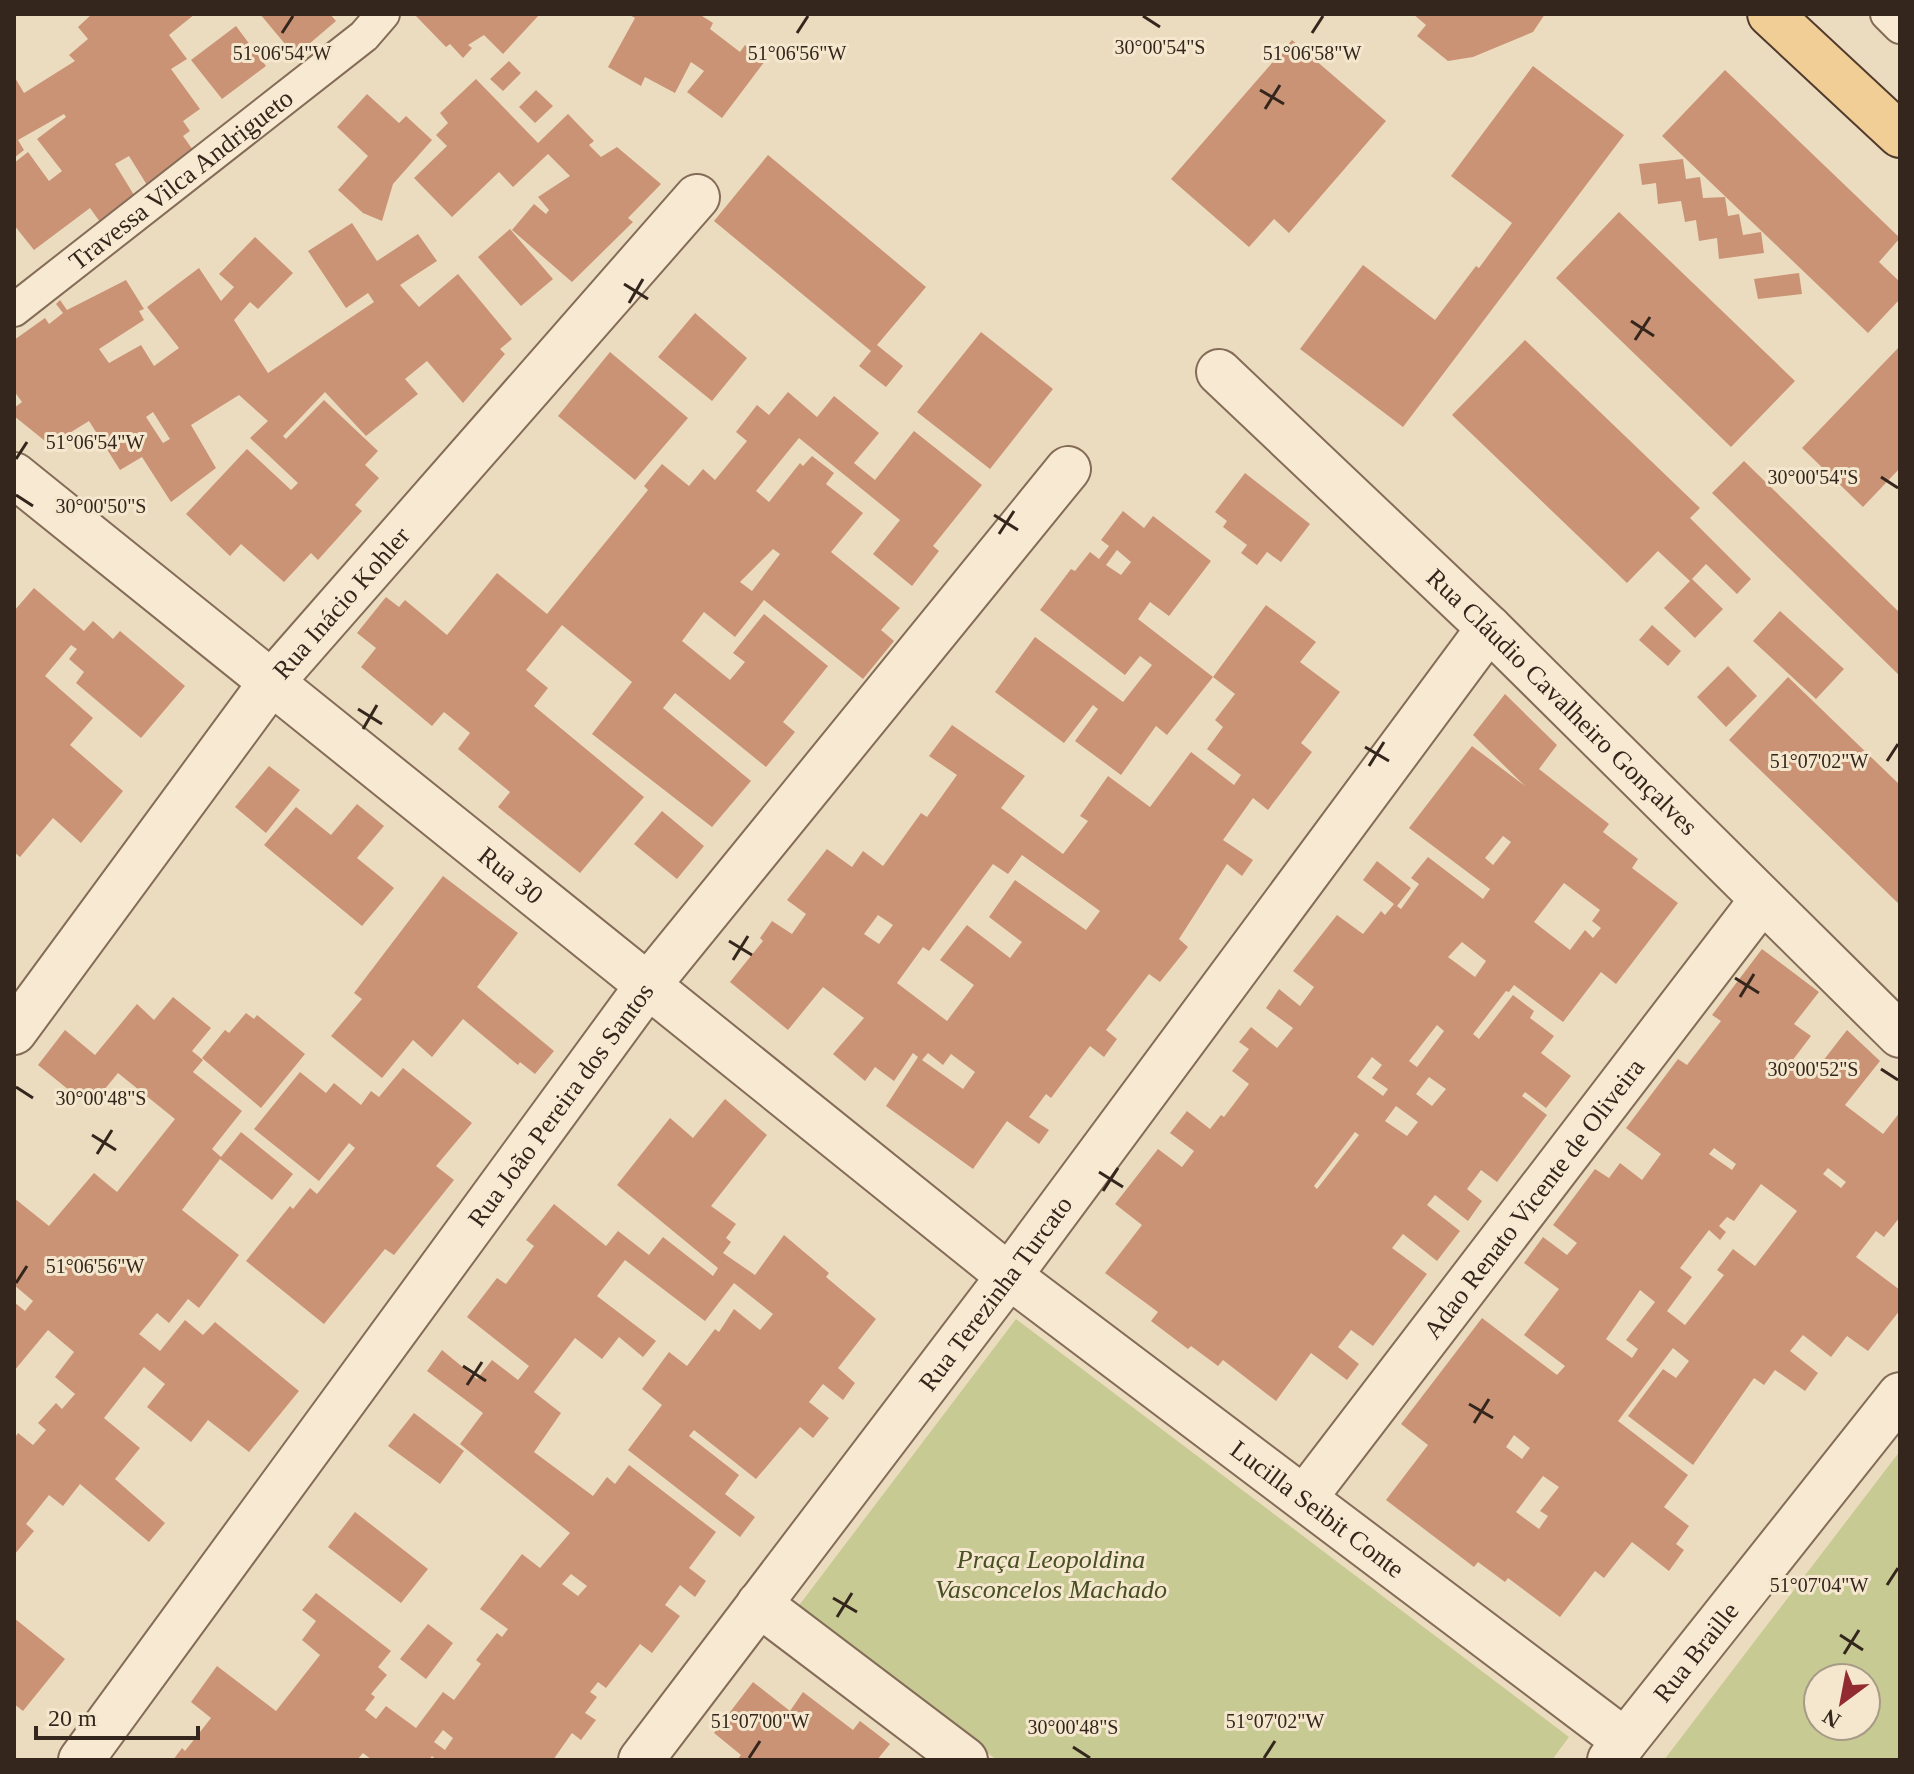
<svg xmlns="http://www.w3.org/2000/svg" width="1914" height="1774" viewBox="0 0 1914 1774" font-family="Georgia,serif">
  <rect width="100%" height="100%" fill="#ecdcbf"/>
  <path fill="#c7ca93" fill-rule="evenodd" d="M1016,1319L1569,1737L1552,1760H997L797,1608Z
    M1900,1451V1760H1664ZM1818,1678H1866V1726H1818Z"/>
  <path fill="#ca9375" fill-rule="evenodd" d="M92,14H195L169,35L187,59L171,69L200,109L183,121L190,131L183,136L193,150L147,185L129,156L115,164L134,195L100,222L90,208L34,250L14,225V163L28,152L49,181L62,171L37,139L66,117L64,114L18,140L24,150L14,158V76L24,93L75,61L69,55L88,39L78,27Z
    M260,14H330L336,21L295,56Z
    M414,14H540L503,54L484,35L468,45L472,48L463,58L450,44L446,47Z
    M628,14H699L713,23L710,29L740,52L745,45L765,61L722,118L687,92L704,71L691,62L675,93L645,77L641,86L608,67L635,18Z
    M1413,14H1545L1533,32L1473,57L1448,61L1417,36L1426,25Z
    M236,26L266,66L222,99L191,60Z
    M1292,40L1386,121L1289,233L1274,219L1249,247L1171,179Z
    M509,61L521,73L503,91L490,79Z
    M1533,66L1624,135L1403,427L1300,349L1363,265L1435,320L1476,266L1479,268L1512,223L1451,176Z
    M1725,70L1900,238L1879,262L1900,282V299L1868,333L1662,136Z
    M476,79L538,143L568,114L594,141L589,145L601,157L617,147L661,184L628,218L633,222L572,282L512,230L534,204L546,214L549,210L538,197L570,176L548,154L513,187L499,172L452,217L414,178L447,146L436,135L448,123L440,113Z
    M536,90L553,106L535,123L519,107Z
    M367,94L399,123L406,116L432,140L393,184L382,221L363,213L338,190L368,156L337,127Z
    M768,155L926,287L877,345L903,366L886,387L859,366L871,351L714,221Z
    M1683,159L1686,179L1700,177L1703,198L1725,197L1728,216L1739,214L1743,235L1761,232L1764,253L1719,259L1717,238L1699,241L1696,220L1685,222L1681,201L1658,204L1656,183L1642,185L1639,164Z
    M1619,212L1795,381L1731,447L1556,278Z
    M352,223L377,261L418,234L437,261L400,285L419,307L458,274L512,339L500,349L505,354L463,403L427,361L405,379L418,394L366,436L325,392L283,436L286,439L324,400L378,451L365,465L379,478L355,505L362,511L318,560L311,553L284,582L241,544L230,556L186,514L247,449L291,490L298,483L250,438L268,421L239,395L191,425L216,468L171,502L142,457L120,470L89,421L50,445L14,416V408L22,402L14,391V340L45,318L49,324L63,313L56,304L60,300L67,310L126,280L144,309L139,311L144,320L99,349L109,363L141,345L154,366L179,348L147,307L199,268L221,301L234,287L219,274L255,237L293,273L258,309L250,302L234,320L268,373L374,302L368,293L346,308L308,251ZM153,412L170,439L163,443L146,417Z
    M510,229L553,279L521,306L478,257Z
    M1799,273L1802,294L1758,299L1754,279Z
    M695,313L747,358L712,401L658,357Z
    M981,332L1053,389L990,469L917,412Z
    M1525,340L1700,508L1690,518L1751,579L1737,594L1706,564L1692,579L1723,609L1695,638L1664,608L1690,581L1658,551L1627,583L1452,415Z
    M1900,346V468L1863,507L1802,448Z
    M610,352L688,418L635,480L558,416Z
    M788,392L817,417L834,396L879,433L854,463L875,480L914,431L982,485L933,546L939,551L912,586L873,554L900,520L799,438L756,491L769,502L800,463L803,466L812,456L834,473L826,484L863,513L831,552L900,608L881,630L894,641L863,679L764,600L735,637L704,612L682,641L730,680L745,662L733,653L764,614L828,666L783,722L795,732L766,767L675,693L663,708L751,781L712,827L592,734L632,682L562,625L526,670L548,688L534,706L644,797L580,873L498,807L510,792L458,749L470,733L444,712L432,726L361,667L376,648L357,633L386,597L399,607L405,600L447,635L497,573L547,614L648,490L644,486L662,464L689,486L703,469L715,480L747,441L736,432L757,405L769,415ZM773,549L780,554L752,591L740,582Z
    M1744,461L1900,613V676L1712,493Z
    M1245,473L1310,524L1281,562L1267,552L1257,565L1241,553L1247,545L1223,527L1227,521L1215,512Z
    M1123,511L1144,528L1153,516L1211,561L1169,616L1150,602L1138,619L1213,677L1167,735L1156,726L1121,775L1075,741L1098,709L1093,705L1064,743L995,692L1035,637L1123,702L1152,665L1140,656L1125,675L1040,610L1071,569L1075,571L1090,552L1099,559L1109,546L1101,540ZM1117,550L1131,562L1121,575L1106,565Z
    M34,588L84,631L93,621L113,639L120,631L185,686L141,738L76,683L84,672L69,659L77,649L71,645L45,676L93,718L70,745L123,791L81,843L53,818L20,857L14,852V611Z
    M1266,605L1316,642L1300,662L1340,692L1301,743L1312,752L1268,810L1253,798L1223,840L1253,860L1242,876L1227,864L1179,939L1188,947L1160,982L1149,974L1106,1030L1117,1039L1104,1057L1090,1046L1051,1098L1046,1094L1029,1117L1049,1130L1039,1144L1007,1121L973,1169L886,1106L918,1057L913,1053L894,1081L875,1067L865,1081L833,1054L864,1018L823,987L788,1030L730,982L763,941L760,938L772,921L792,934L806,914L787,900L827,849L852,867L863,851L883,866L921,813L927,817L957,775L929,756L952,725L1025,776L1001,808L1063,854L1088,821L1080,816L1108,776L1150,807L1191,752L1234,785L1241,775L1207,749L1223,727L1215,720L1235,694L1213,677ZM1022,855L1100,911L1086,930L1015,880L989,917L1022,942L1010,958L967,925L940,960L974,985L947,1021L897,983L923,947L929,951L993,864L1008,874ZM878,915L893,925L879,944L864,934ZM928,1053L943,1065L951,1054L975,1072L963,1089L922,1060Z
    M1780,611L1844,669L1816,699L1753,641Z
    M1652,625L1681,651L1668,666L1639,640Z
    M1728,666L1757,696L1726,727L1697,697Z
    M1788,677L1900,785V905L1729,740Z
    M1505,694L1557,745L1539,769L1609,824L1603,832L1638,859L1632,868L1678,903L1616,984L1601,972L1563,1022L1514,985L1509,992L1506,991L1473,1034L1479,1039L1513,995L1534,1011L1530,1018L1554,1036L1541,1053L1571,1076L1546,1108L1525,1092L1522,1096L1547,1115L1497,1182L1481,1170L1467,1189L1482,1201L1468,1221L1435,1195L1427,1205L1460,1231L1437,1261L1403,1234L1392,1248L1427,1274L1373,1346L1351,1330L1338,1347L1359,1364L1347,1380L1311,1353L1276,1401L1223,1360L1218,1366L1191,1346L1188,1349L1151,1321L1158,1312L1105,1273L1142,1225L1115,1204L1158,1149L1182,1167L1194,1151L1170,1133L1187,1111L1210,1129L1221,1115L1224,1117L1249,1084L1232,1071L1249,1049L1239,1042L1251,1027L1277,1048L1293,1028L1266,1008L1279,989L1300,1006L1314,987L1293,971L1337,915L1363,934L1381,911L1385,915L1394,904L1363,880L1377,861L1411,888L1397,906L1401,909L1419,884L1411,878L1428,857L1483,899L1490,889L1409,828L1472,746L1525,786L1473,735ZM1503,836L1511,842L1493,865L1485,858ZM1564,883L1600,910L1592,921L1601,928L1593,938L1585,930L1570,950L1534,922ZM1462,942L1486,961L1475,977L1448,957ZM1437,1025L1444,1031L1417,1067L1409,1061ZM1372,1057L1382,1065L1372,1078L1388,1089L1383,1096L1357,1077ZM1429,1077L1446,1089L1432,1106L1416,1094ZM1396,1106L1418,1122L1407,1136L1385,1121ZM1355,1132L1359,1135L1317,1189L1314,1186Z
    M269,766L300,790L266,833L235,807Z
    M357,804L384,826L357,858L394,888L362,926L264,845L296,807L331,835Z
    M662,811L704,846L677,879L634,844Z
    M443,876L518,933L477,987L554,1051L535,1074L520,1062L518,1065L463,1019L432,1057L413,1040L382,1078L331,1036L362,999L354,993Z
    M1762,949L1819,992L1794,1024L1811,1036L1792,1061L1812,1075L1847,1030L1880,1061L1845,1105L1883,1134L1900,1112V1217L1884,1237L1876,1231L1856,1257L1900,1290V1310L1868,1351L1847,1336L1831,1357L1803,1335L1790,1351L1818,1373L1805,1391L1775,1370L1764,1385L1754,1378L1693,1465L1628,1416L1663,1369L1676,1378L1689,1361L1673,1348L1618,1421L1688,1475L1664,1507L1689,1526L1676,1544L1684,1550L1669,1571L1632,1542L1604,1578L1595,1571L1560,1617L1508,1578L1505,1582L1478,1562L1474,1567L1386,1500L1428,1445L1401,1424L1482,1318L1557,1375L1565,1366L1524,1335L1559,1289L1524,1263L1543,1237L1567,1255L1577,1243L1553,1225L1595,1169L1609,1178L1620,1163L1642,1180L1661,1154L1626,1128L1678,1059L1687,1065L1721,1021L1712,1015ZM1714,1148L1736,1164L1732,1170L1709,1154ZM1828,1168L1846,1182L1841,1188L1823,1174ZM1761,1184L1797,1211L1755,1266L1733,1249L1717,1270L1724,1275L1685,1325L1667,1311L1692,1277L1680,1268L1709,1230L1720,1240L1726,1232L1719,1226L1727,1217L1734,1221ZM1640,1290L1655,1302L1626,1340L1638,1349L1632,1358L1606,1339ZM1514,1435L1530,1448L1522,1459L1506,1447ZM1543,1476L1559,1487L1540,1511L1548,1516L1539,1529L1516,1512Z
    M173,997L211,1028L192,1051L203,1060L193,1072L242,1111L212,1149L221,1157L241,1132L293,1174L272,1200L220,1159L182,1210L239,1255L199,1308L188,1299L169,1323L157,1313L139,1334L160,1351L185,1320L203,1335L215,1322L299,1391L249,1452L208,1420L191,1442L147,1407L165,1384L144,1367L104,1418L140,1448L115,1479L165,1523L149,1542L80,1484L63,1506L49,1495L26,1524L34,1531L14,1555V1439L18,1433L33,1445L46,1430L38,1423L56,1403L62,1409L75,1394L55,1377L74,1352L48,1330L14,1371V1302L25,1311L33,1301L14,1285V1198L49,1226L94,1173L117,1192L175,1119L118,1073L90,1107L38,1065L65,1030L95,1055L137,1004L154,1020Z
    M246,1013L254,1019L257,1015L305,1054L261,1108L202,1058L225,1030L229,1033Z
    M403,1068L472,1123L436,1166L454,1180L394,1255L385,1249L324,1324L246,1261L290,1206L293,1209L310,1188L317,1194L355,1148L349,1143L319,1181L254,1129L300,1072L326,1093L334,1083L361,1105L371,1091L379,1097Z
    M725,1099L767,1135L711,1206L736,1224L726,1238L731,1242L723,1253L755,1275L784,1235L829,1273L826,1277L876,1319L838,1368L855,1383L843,1400L823,1384L809,1402L829,1418L813,1438L800,1427L756,1479L694,1430L689,1436L739,1475L725,1494L755,1517L740,1537L628,1450L662,1405L642,1389L669,1352L687,1366L715,1329L719,1332L734,1309L760,1330L773,1314L734,1283L705,1321L625,1260L597,1296L656,1341L643,1357L619,1337L602,1359L575,1338L534,1392L561,1413L534,1452L593,1496L607,1477L615,1484L629,1465L716,1532L689,1568L706,1581L695,1597L680,1585L665,1605L680,1616L652,1653L640,1644L606,1688L598,1682L590,1692L597,1697L585,1713L596,1720L581,1740L572,1733L553,1760H436L432,1756L429,1760H372L363,1753L357,1760H173L182,1748L185,1751L211,1718L191,1702L217,1666L276,1711L320,1655L302,1640L316,1621L302,1610L316,1593L391,1651L378,1667L387,1675L371,1694L375,1697L365,1710L376,1719L386,1706L416,1728L443,1692L454,1700L481,1664L476,1660L497,1633L502,1637L508,1629L480,1609L522,1554L540,1568L570,1533L460,1444L483,1413L427,1371L442,1350L477,1379L492,1360L518,1380L529,1366L467,1317L497,1278L506,1284L534,1246L526,1240L554,1204L606,1246L618,1231L649,1255L663,1237L713,1276L718,1268L617,1185L670,1118L693,1138ZM571,1574L587,1586L578,1596L562,1584ZM443,1730L453,1738L445,1750L434,1742Z
    M414,1413L464,1451L440,1484L388,1446Z
    M355,1512L428,1569L401,1603L328,1547Z
    M14,1618L65,1659L23,1711L14,1704Z
    M428,1624L453,1643L426,1679L400,1659Z
    M753,1682L790,1711L803,1692L853,1730L860,1721L890,1744L877,1760H737L741,1755L714,1733Z"/>
  <g fill="none" stroke-linecap="round" stroke-linejoin="round">
    <g stroke="#846c58" stroke-width="36">
      <g id="lane">
        <path d="M1887,14L1900,27"/>
        <path id="s1" d="M14,310L364,36L383,14"/>
      </g>
    </g>
    <g stroke="#846c58" stroke-width="48">
      <g id="street">
        <path id="s2" d="M1219,372L1489,628L1900,1035"/>
        <path id="s3" d="M14,475L1009,1276L1625,1741"/>
        <path id="s4" d="M14,1032L270,684L697,197"/>
        <path id="s5" d="M1305,1497L1762,900"/>
        <path d="M759,1604L965,1760"/>
        <path id="s6" d="M81,1760L648,985L1068,469"/>
        <path id="s7" d="M641,1760L1009,1276L1489,628"/>
        <path id="s8" d="M1610,1760L1900,1395"/>
      </g>
    </g>
    <g stroke="#523b2c" stroke-width="48">
      <path id="primary" d="M1770,14L1900,135"/>
    </g>
    <use href="#lane" stroke="#f8ead2" stroke-width="32"/>
    <use href="#street" stroke="#f8ead2" stroke-width="44"/>
    <use href="#primary" stroke="#f0ce96" stroke-width="44"/>
  </g>
  <path fill="none" stroke="#34261c" stroke-width="3" d="M1143,16L1160,27M282,33L293,16M797,33L808,16M1312,33L1323,16M1260,90L1284,104M1265,109L1280,85M624,284L648,299M629,303L643,279M1631,321L1654,336M1635,340L1650,317M16,459L27,442M1881,477L1898,488M16,495L33,506M994,515L1018,530M999,534L1014,511M358,709L382,724M363,729L377,705M1365,747L1389,761M1887,761L1898,744M1369,766L1384,742M729,941L752,955M733,960L748,936M1735,978L1759,993M1740,997L1754,974M1881,1069L1898,1080M16,1087L33,1098M92,1135L116,1150M97,1154L112,1130M1099,1172L1123,1187M1103,1191L1118,1168M16,1283L27,1266M463,1366L486,1381M467,1385L482,1362M1469,1404L1493,1418M1474,1423L1489,1399M1887,1585L1898,1568M833,1598L857,1612M837,1617L852,1593M1840,1635L1863,1650M1844,1654L1859,1630M1073,1747L1090,1758M749,1758L760,1741M1264,1758L1275,1741"/>
  <g text-anchor="middle" stroke-width="6" stroke-linejoin="round" paint-order="stroke">
    <g font-size="26" fill="#34261c" stroke="#f4e7ce">
      <text dy="9" stroke="none"><textPath href="#s1" startOffset="212">Travessa Vilca Andrigueto</textPath></text>
      <text dy="9" stroke="none"><textPath href="#s4" startOffset="540">Rua Inácio Kohler</textPath></text>
      <text dy="9" stroke="none"><textPath href="#s2" startOffset="476">Rua Cláudio Cavalheiro Gonçalves</textPath></text>
      <text dy="9" stroke="none"><textPath href="#s3" startOffset="638">Rua 30</textPath></text>
      <text dy="9" stroke="none"><textPath href="#s6" startOffset="812">Rua João Pereira dos Santos</textPath></text>
      <text dy="9" stroke="none"><textPath href="#s5" startOffset="376">Adao Renato Vicente de Oliveira</textPath></text>
      <text dy="9" stroke="none"><textPath href="#s7" startOffset="586">Rua Terezinha Turcato</textPath></text>
      <text dy="9" stroke="none"><textPath href="#s3" startOffset="1664">Lucilla Seibit Conte</textPath></text>
      <text dy="9" stroke="none"><textPath href="#s8" startOffset="138">Rua Braille</textPath></text>
    </g>
    <g font-size="26" font-style="italic" fill="#485023" stroke="#f4e7ce">
      <text x="1051" y="1568">Praça Leopoldina<tspan x="1051" dy="30">Vasconcelos Machado</tspan></text>
    </g>
  </g>
  <g font-size="20" text-anchor="middle" fill="#34261c" stroke="#f4e7ce" stroke-width="6" stroke-linejoin="round" paint-order="stroke">
    <text x="1160" y="54">30°00'54"S</text>
    <text x="282" y="60">51°06'54"W</text>
    <text x="797" y="60">51°06'56"W</text>
    <text x="1312" y="60">51°06'58"W</text>
    <text x="95" y="449">51°06'54"W</text>
    <text x="1813" y="484">30°00'54"S</text>
    <text x="101" y="513">30°00'50"S</text>
    <text x="1819" y="768">51°07'02"W</text>
    <text x="1813" y="1076">30°00'52"S</text>
    <text x="101" y="1105">30°00'48"S</text>
    <text x="95" y="1273">51°06'56"W</text>
    <text x="1819" y="1592">51°07'04"W</text>
    <text x="760" y="1728">51°07'00"W</text>
    <text x="1275" y="1728">51°07'02"W</text>
    <text x="1073" y="1734">30°00'48"S</text>
  </g>
  <rect width="1914" height="1774" fill="none" stroke="#34261c" stroke-width="32"/>
  <g transform="translate(1842 1702) rotate(212)"><circle r="38" fill="#f4e7ce" stroke="#a79a87" stroke-width="2"/>
  <path d="M0-6L14 30L0 20L-14 30Z" fill="#922a31"/>
  <text y="-12" font-size="22" font-weight="bold" text-anchor="middle" fill="#34261c">N</text>
  </g>
  <path d="M36 1726v12h162v-12" fill="none" stroke="#34261c" stroke-width="4"/>
  <text x="48" y="1726" font-size="24" fill="#34261c" stroke="#f4e7ce" stroke-width="6" paint-order="stroke">20 m</text>
</svg>
